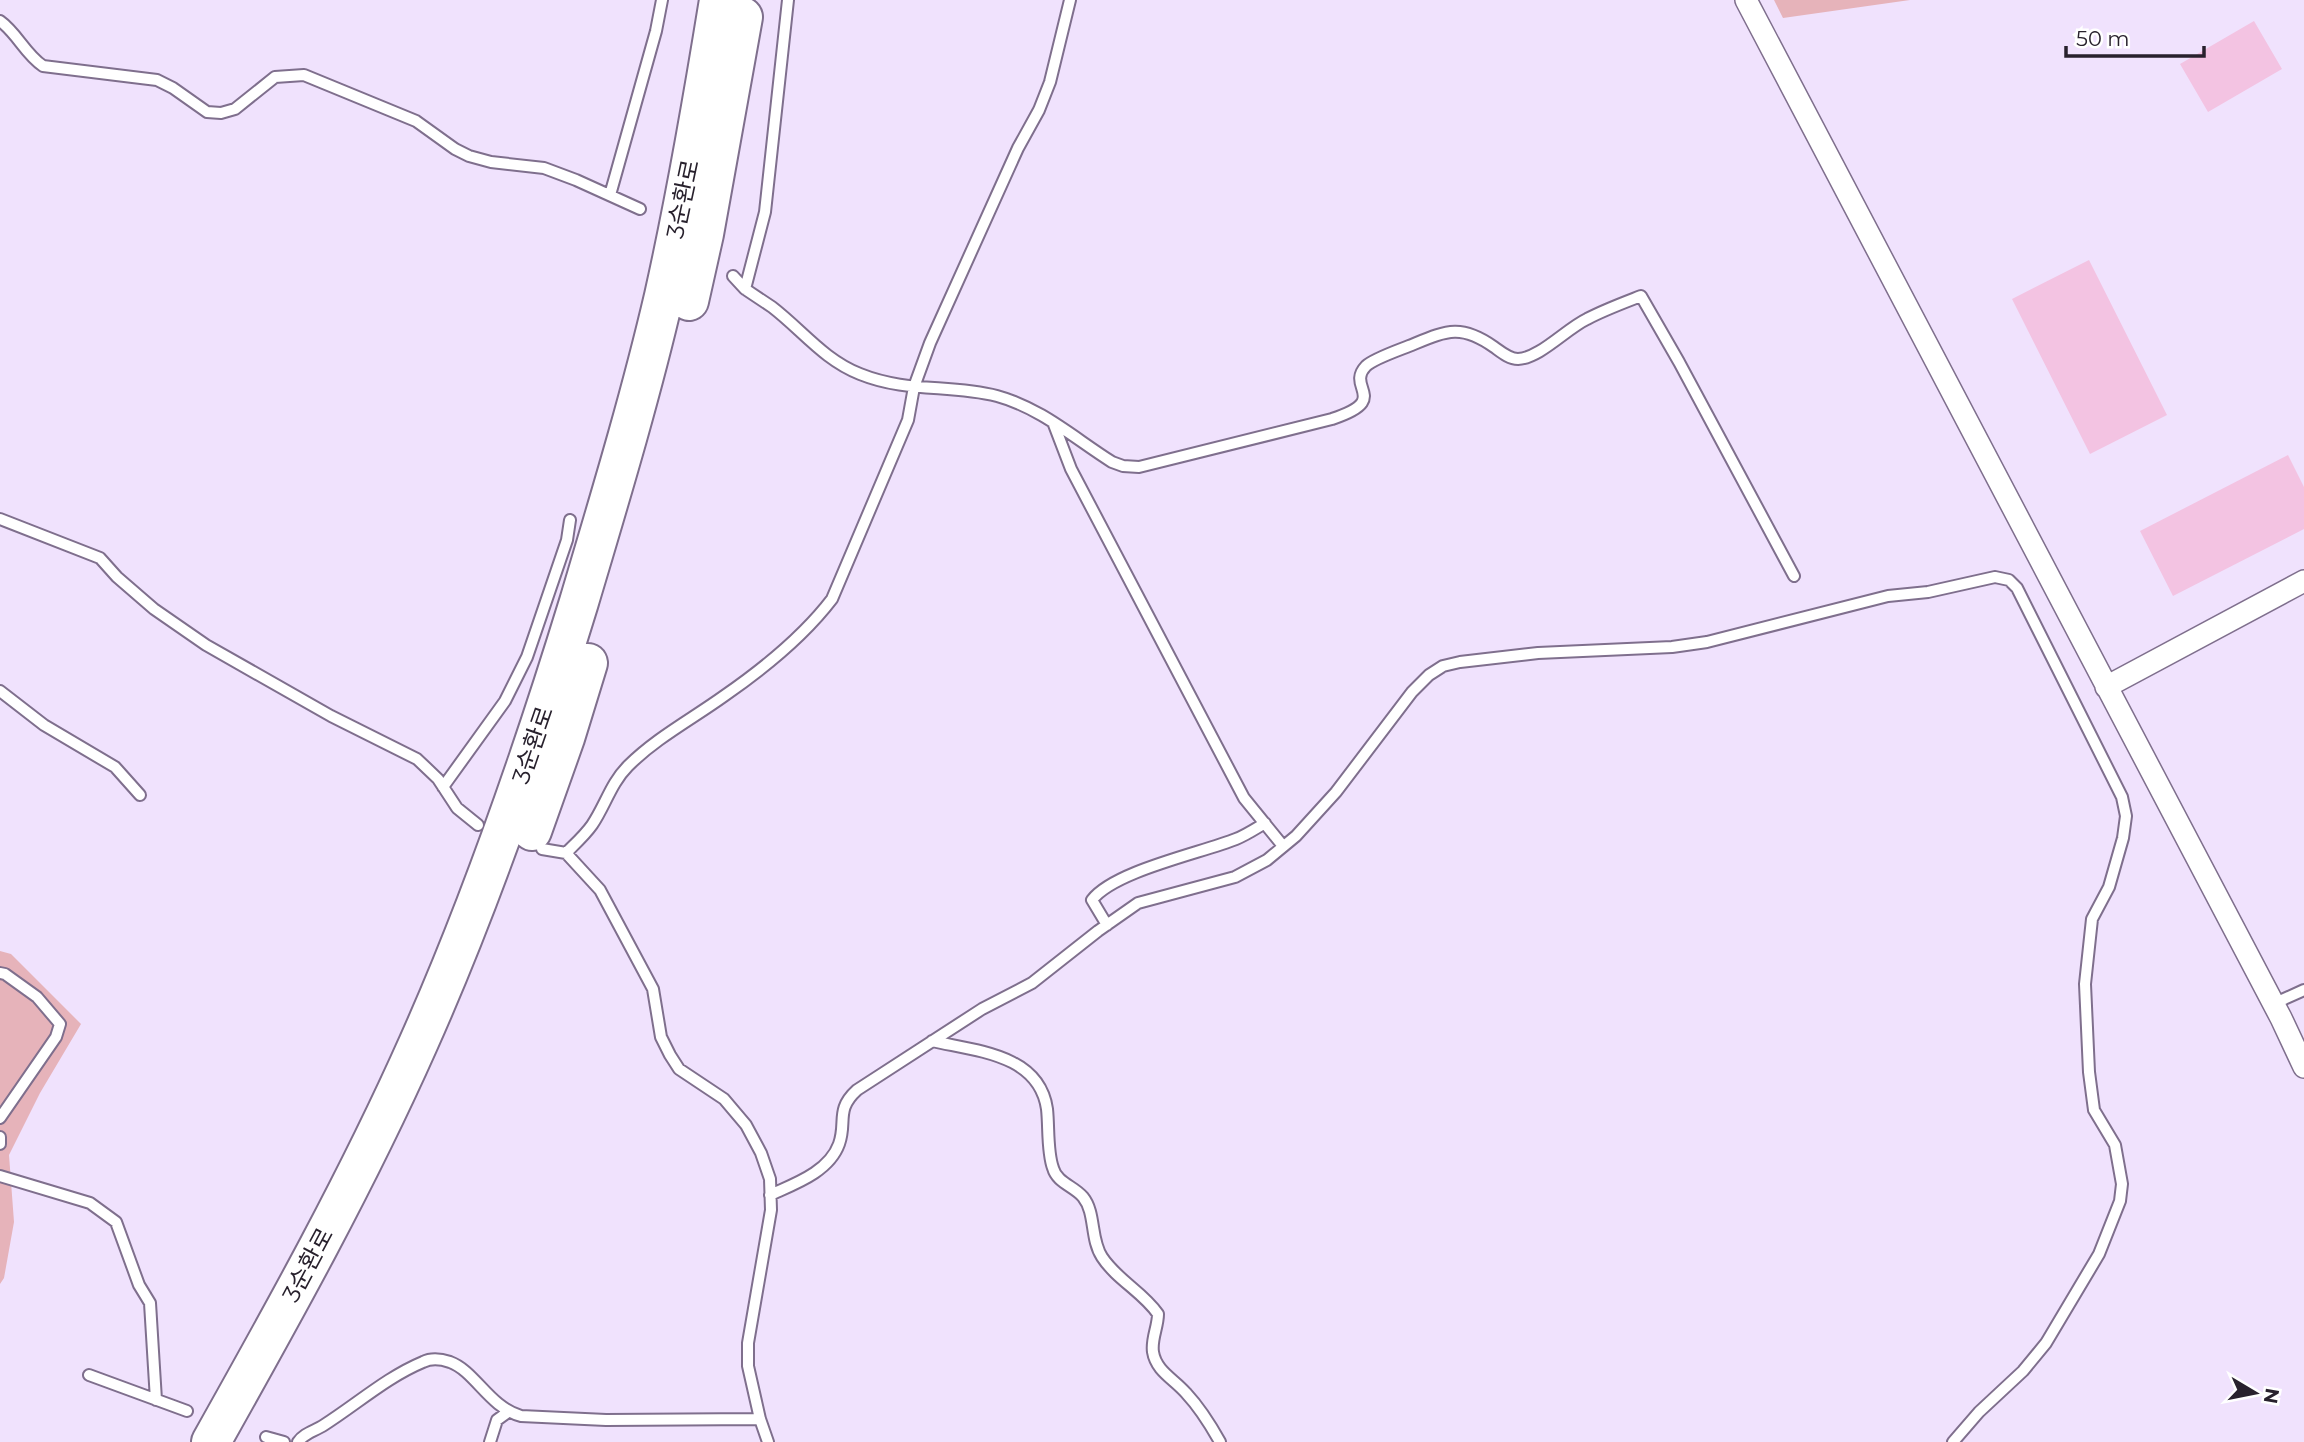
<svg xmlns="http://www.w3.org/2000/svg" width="2304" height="1442" viewBox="0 0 2304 1442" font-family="Montserrat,'Noto Sans KR',sans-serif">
  <rect width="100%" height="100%" fill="#f0e2fd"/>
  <path fill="#e6b3ba" d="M1774,0H1910L1783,18Z
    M0,951L11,954L81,1024L40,1093L9,1155L14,1222L4,1278L0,1284Z"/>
  <path fill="#f3c3e2" d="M2254,21L2282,69L2208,112L2180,64Z
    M2089,260L2167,415L2090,454L2012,299Z
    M2288,455L2304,487V529L2173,596L2140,531Z"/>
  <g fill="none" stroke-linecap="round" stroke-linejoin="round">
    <g stroke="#7f6f8d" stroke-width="14">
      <path id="lane" d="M788,0L765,212L745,289C754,295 763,301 772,307C802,330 824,360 860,374C907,393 950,384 997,396C1041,408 1074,438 1112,462L1123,466L1139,467L1332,419C1392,399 1345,388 1366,366C1373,359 1399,350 1409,346C1446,331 1460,323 1494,347C1501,352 1509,359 1518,359C1540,358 1566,329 1587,319C1604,310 1623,303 1641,296L1679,362L1794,576
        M0,21C17,33 25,54 43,66L157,80L173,88L207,112L221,113L235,109L275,77L304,75L416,121L455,149L469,156L491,162L544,168L576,180L640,209
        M610,195L656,31L662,0
        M733,276L745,289
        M1053,422L1071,469L1244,798L1283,846
        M0,519L100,558L117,577L154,609L206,645L331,716L417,759L438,779L457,808L478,825
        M0,691L44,725L115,767L140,795
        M443,787L505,701L527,657L567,540L570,520
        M542,849L566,853L600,890L653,989L661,1037L670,1055L679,1069L724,1099L746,1125L761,1153L770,1179L771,1210L748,1343V1366L760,1419L768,1442
        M566,853C575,844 585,835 592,825C605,806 611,783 628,766C656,738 692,719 724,696C763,669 803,637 832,599L908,420L914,387L930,343L1018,148L1039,110L1050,82L1070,0
        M1107,925L1092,900C1114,871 1201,853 1236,839C1246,835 1255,829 1265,823
        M0,973L5,974L37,997L60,1024L56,1037L0,1118
        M2273,1004L2304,990
        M932,1041C976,1051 1039,1054 1047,1109C1049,1127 1047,1152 1053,1168C1057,1183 1074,1186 1083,1197C1096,1213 1090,1239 1102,1257C1117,1280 1143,1292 1158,1314C1158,1327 1151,1339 1153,1352C1156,1371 1174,1379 1186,1393C1200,1408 1210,1424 1220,1442
        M0,1137V1144
        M0,1176L90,1203L116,1222L139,1285L150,1303L156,1400
        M770,1195C794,1184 829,1172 839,1144C847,1122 835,1110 857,1090L982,1009L1032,983L1098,931L1138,903L1235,877L1267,860L1296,836L1336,792L1412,692L1429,675L1443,666L1460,662L1538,653L1672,647L1707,642L1888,596L1928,592L1995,577L2009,580L2017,588L2122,797L2126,816L2123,838L2109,887L2092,919L2085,984L2089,1072L2094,1110L2115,1145L2122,1184L2120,1201L2099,1254L2046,1343L2023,1371L1979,1412L1953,1442
        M89,1375L187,1411
        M266,1437L284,1442
        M298,1442C304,1433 315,1431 324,1425C357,1404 387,1377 423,1362C431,1358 441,1359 450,1362C475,1371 489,1407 521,1416L606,1420L760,1419
        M490,1442L497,1420L508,1412"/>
    </g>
    <g stroke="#7f6f8d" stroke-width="24">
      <path id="street" d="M1746,0L2281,1018L2304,1067
        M2106,687L2304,581"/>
    </g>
    <g stroke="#7f6f8d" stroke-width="42">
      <path id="highway" d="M689,301L704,234L743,17
        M532,831L565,738L588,663
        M211,1442C284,1312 357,1181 418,1044C482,901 533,752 579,602C609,501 640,399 664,296C686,198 703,99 719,0"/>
    </g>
    <use href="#lane" stroke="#fff" stroke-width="10"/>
    <use href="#street" stroke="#fff" stroke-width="21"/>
    <use href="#highway" stroke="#fff" stroke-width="38"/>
  </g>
  <g text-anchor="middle" stroke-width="7" stroke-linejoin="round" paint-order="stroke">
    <g font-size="24" fill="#28212d" stroke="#fff">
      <text transform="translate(683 199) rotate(-78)" y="8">3순환로</text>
      <text transform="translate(533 745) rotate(-71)" y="8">3순환로</text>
      <text transform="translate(308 1265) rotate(-62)" y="8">3순환로</text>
    </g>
  </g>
  <g transform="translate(2255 1393) rotate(100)" stroke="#ffffff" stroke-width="5" paint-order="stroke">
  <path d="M0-5L12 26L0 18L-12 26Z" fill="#28212d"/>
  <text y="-10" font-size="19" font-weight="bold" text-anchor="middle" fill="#28212d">N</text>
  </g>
  <path d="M2066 46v10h138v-10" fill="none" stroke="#28212d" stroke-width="3.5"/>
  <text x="2076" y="46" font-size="21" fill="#28212d" stroke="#ffffff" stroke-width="5" paint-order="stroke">50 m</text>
</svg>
